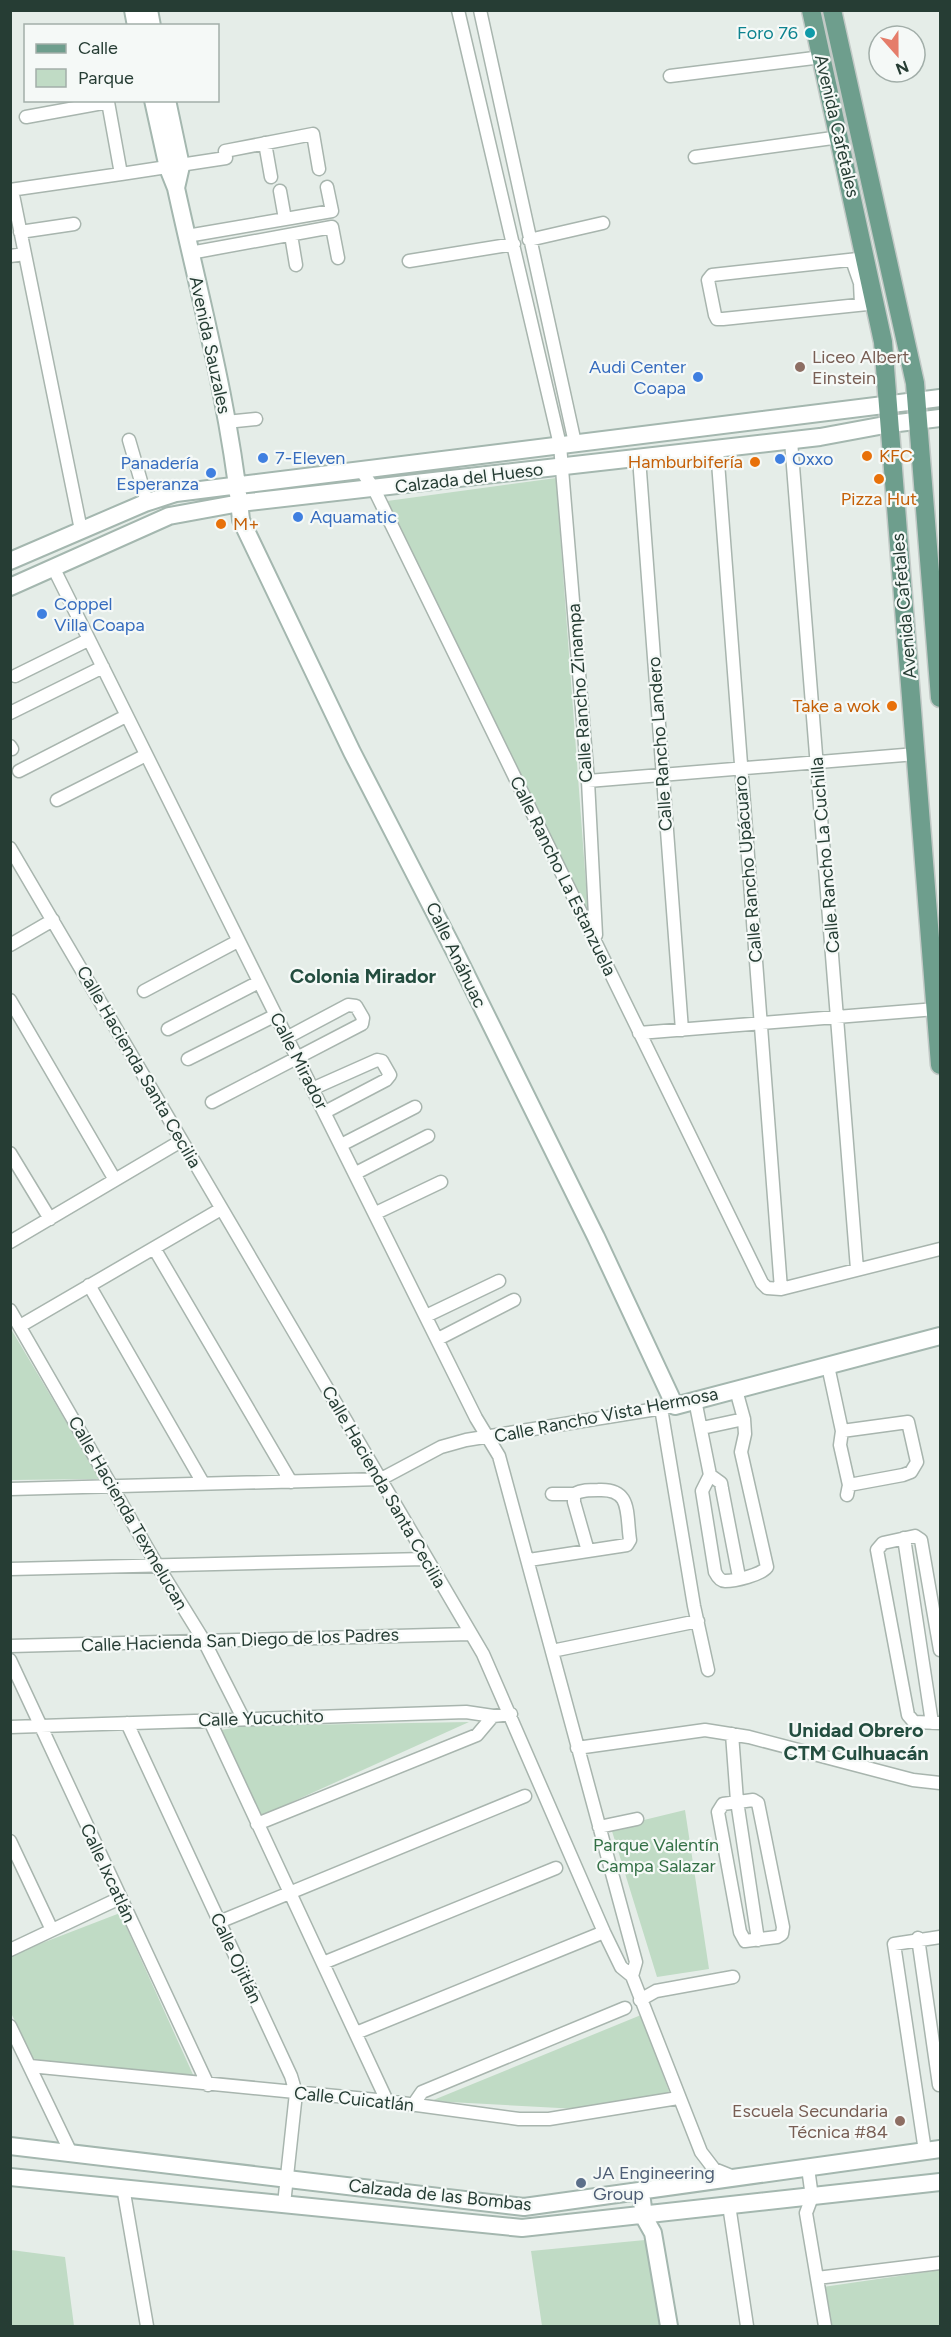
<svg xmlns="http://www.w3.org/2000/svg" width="951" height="2337" viewBox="0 0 951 2337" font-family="Figtree,sans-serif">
  <rect width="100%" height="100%" fill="#e5ede8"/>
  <path fill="#c0dbc5" d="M556,478L588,912L387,501Z
    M10,1329H11L100,1479L11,1480Z
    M469,1722L261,1816L221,1730L244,1726Z
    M685,1810L709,1969L657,1977L611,1828Z
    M120,1913L195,2079L35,2062L11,2013V1955Z
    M641,2015L670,2094L578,2109L431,2101Z
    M645,2240L660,2326H542L531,2251Z
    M11,2250L65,2257L74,2326H11Z
    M940,2270V2326H829L823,2287Z"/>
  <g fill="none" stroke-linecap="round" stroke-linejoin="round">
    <g stroke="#a8b5ae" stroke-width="15">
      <path id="street" d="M458,10L560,445L588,781L596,935
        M480,10L575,443
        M670,76L822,57
        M265,143L271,177
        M695,157L840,137
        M121,174L226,158L225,151L313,134L319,169
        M10,190L121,174L108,102L26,117
        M12,190L81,530
        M280,191L285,219
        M20,232L74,224
        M291,235L296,265
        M187,236L332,211L327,187
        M529,240L603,223
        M190,253L332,227L338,258
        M10,256L25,254
        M867,258L712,275L708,280L715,315L717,319H723L877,303
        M852,260L860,283L861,304
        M409,261L514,244
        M226,422L256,419
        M129,440L147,502
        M791,441L857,1269
        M717,449L781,1289
        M639,458L682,1030
        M361,470L374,489L762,1283L767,1288L781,1289L940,1249
        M53,567L476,1418L499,1456L636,1962L632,1976
        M15,676L88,640
        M10,713L103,667
        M10,746L12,749
        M19,771L126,716
        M588,781L916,754
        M57,800L146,755
        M10,848L483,1654L604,1932L621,1967L632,1976L701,2152L714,2169L734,2177
        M10,945L53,920
        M144,991L238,941
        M10,1000L115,1180
        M168,1029L259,982
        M639,1033L936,1009
        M188,1059L276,1015
        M314,1088L377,1060L382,1061L390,1075L386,1080L325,1112
        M212,1102L362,1024L363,1018L356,1006L348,1005L288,1037
        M341,1145L415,1107
        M10,1153L50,1219
        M356,1173L428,1136
        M376,1213L441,1182
        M10,1242L181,1141
        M154,1248L291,1482
        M89,1285L203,1483
        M10,1310L157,1565L204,1641L243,1718
        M426,1316L499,1281
        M20,1326L221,1209
        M438,1339L514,1300
        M828,1366L842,1431L840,1445L849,1485L847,1495
        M736,1390L744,1419
        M695,1400L710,1475L702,1491L715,1572C717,1576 720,1581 725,1581C735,1581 761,1575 767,1567L741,1452L745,1434L744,1419L702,1428
        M661,1408L694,1606L708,1670
        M842,1431L908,1422L917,1462L911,1472L903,1475L849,1485
        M710,1475L721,1483L722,1489L739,1577
        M10,1489L381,1479L441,1447L466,1440L675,1406
        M552,1494H574
        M904,1538L932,1723
        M529,1560L627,1545L630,1540C626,1513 632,1488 598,1490C589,1490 582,1490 574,1494V1502L588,1551
        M10,1569L425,1559
        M10,1646L470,1634
        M940,1650L921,1540L915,1536L883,1543L877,1550L908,1715L914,1722L940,1723
        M552,1651L698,1621
        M10,1660L208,2085
        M209,1719L387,2101
        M127,1723L291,2076L296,2093L284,2204
        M10,1727L466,1712L493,1716L511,1714
        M732,1734L737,1801L758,1940
        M577,1748L705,1730L749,1737L913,1780L940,1783
        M753,1800L758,1803L783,1927L782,1934L777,1937L745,1941L740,1932L718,1812L723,1804Z
        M257,1824L477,1735L493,1716
        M599,1827L637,1819
        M10,1841L52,1930
        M219,1922L525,1796
        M918,1938L939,2085
        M10,1950L120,1898
        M323,1963L556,1868
        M640,2000L656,1991L733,1977
        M10,2026L71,2153
        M356,2033L604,1932
        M30,2066L387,2101L519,2119H549L678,2098
        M413,2105L422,2092L625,2008
        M925,2151L894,1944L940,1937
        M808,2168L812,2197L806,2213L825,2326
        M123,2187L147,2326
        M729,2205L747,2326
        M817,2278L940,2263"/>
    </g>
    <g stroke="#a4b7af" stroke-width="20">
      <path id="secondary" d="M133,10L136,26
        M149,10L152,26
        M153,100L168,168L176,188C200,298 230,408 241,520L352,752L456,954L596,1237L675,1406L940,1336
        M167,100L181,166L176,188
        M10,561L145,503L176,493L940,398
        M10,587L169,516L240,503L820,437L890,424L940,418
        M10,2146L524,2207L940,2149
        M10,2177L522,2228L940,2182
        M641,2192L644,2217L653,2233L669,2326"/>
    </g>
    <g stroke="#c2c9c6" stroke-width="21">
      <path id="primary" d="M811,10L883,342L940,1065
        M832,10L915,383L940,698"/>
    </g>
    <use href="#street" stroke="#fff" stroke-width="12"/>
    <use href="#secondary" stroke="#fff" stroke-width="16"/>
    <use href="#primary" stroke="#6e9e8d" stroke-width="18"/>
  </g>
  <circle fill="#0f9aa8" stroke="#f5f9f7" stroke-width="2" cx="810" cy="33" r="6"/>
  <g fill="#8d6e63" stroke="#f5f9f7" stroke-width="2">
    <circle cx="800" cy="367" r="6"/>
    <circle cx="900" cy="2121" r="6"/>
  </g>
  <g fill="#3f7fe0" stroke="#f5f9f7" stroke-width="2">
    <circle cx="698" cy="377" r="6"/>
    <circle cx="263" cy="458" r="6"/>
    <circle cx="780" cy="459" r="6"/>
    <circle cx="211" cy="473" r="6"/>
    <circle cx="298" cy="517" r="6"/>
    <circle cx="42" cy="614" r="6"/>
  </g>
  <g fill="#e8710a" stroke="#f5f9f7" stroke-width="2">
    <circle cx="867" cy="456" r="6"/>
    <circle cx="755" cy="462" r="6"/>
    <circle cx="879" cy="479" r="6"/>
    <circle cx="221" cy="524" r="6"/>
    <circle cx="892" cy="706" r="6"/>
  </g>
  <circle fill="#5c6f8a" stroke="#f5f9f7" stroke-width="2" cx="581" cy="2183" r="6"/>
  <g text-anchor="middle" stroke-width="4.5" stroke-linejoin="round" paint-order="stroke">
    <g font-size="18" fill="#0d838f" stroke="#f5f9f7" text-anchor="end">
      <text x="798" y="39">Foro 76</text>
    </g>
    <g font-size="18" fill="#263d34" stroke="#f5f9f7">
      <text transform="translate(837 126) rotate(77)" y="6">Avenida Cafetales</text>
      <text transform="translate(210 345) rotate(78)" y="6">Avenida Sauzales</text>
      <text transform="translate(469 478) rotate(-7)" y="6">Calzada del Hueso</text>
      <text transform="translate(904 606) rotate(-95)" y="6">Avenida Cafetales</text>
      <text transform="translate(580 693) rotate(-94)" y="6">Calle Rancho Zinampa</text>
      <text transform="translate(660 744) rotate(-94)" y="6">Calle Rancho Landero</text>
      <text transform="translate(825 855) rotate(-95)" y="6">Calle Rancho La Cuchilla</text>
      <text transform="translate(748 869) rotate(-95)" y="6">Calle Rancho Upácuaro</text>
      <text transform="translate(563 876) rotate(64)" y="6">Calle Rancho La Estanzuela</text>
      <text transform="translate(456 955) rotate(64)" y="6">Calle Anáhuac</text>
      <text transform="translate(299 1061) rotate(63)" y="6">Calle Mirador</text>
      <text transform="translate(139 1067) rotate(60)" y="6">Calle Hacienda Santa Cecilia</text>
      <text transform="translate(606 1415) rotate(-11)" y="6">Calle Rancho Vista Hermosa</text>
      <text transform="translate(384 1487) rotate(60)" y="6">Calle Hacienda Santa Cecilia</text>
      <text transform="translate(128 1513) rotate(60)" y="6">Calle Hacienda Texmelucan</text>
      <text transform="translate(240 1640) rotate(-2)" y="6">Calle Hacienda San Diego de los Padres</text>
      <text transform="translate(261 1718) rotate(-2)" y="6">Calle Yucuchito</text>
      <text transform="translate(108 1873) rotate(65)" y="6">Calle Ixcatlán</text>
      <text transform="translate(236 1958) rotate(65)" y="6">Calle Ojitlán</text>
      <text transform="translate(354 2099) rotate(6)" y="6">Calle Cuicatlán</text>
      <text transform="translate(440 2195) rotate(6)" y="6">Calzada de las Bombas</text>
    </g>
    <g font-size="18" fill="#785e54" stroke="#f5f9f7" text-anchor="start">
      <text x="812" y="363">Liceo Albert<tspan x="812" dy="21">Einstein</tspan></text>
      <text x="888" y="2117" text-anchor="end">Escuela Secundaria<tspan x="888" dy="21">Técnica #84</tspan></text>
    </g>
    <g font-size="18" fill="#366cbe" stroke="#f5f9f7" text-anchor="start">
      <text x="686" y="373" text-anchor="end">Audi Center<tspan x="686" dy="21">Coapa</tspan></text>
      <text x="275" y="464">7-Eleven</text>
      <text x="792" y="465">Oxxo</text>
      <text x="199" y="469" text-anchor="end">Panadería<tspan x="199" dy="21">Esperanza</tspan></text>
      <text x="310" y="523">Aquamatic</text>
      <text x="54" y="610">Coppel<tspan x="54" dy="21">Villa Coapa</tspan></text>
    </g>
    <g font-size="18" fill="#c56008" stroke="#f5f9f7" text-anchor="start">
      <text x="879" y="462">KFC</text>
      <text x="743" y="468" text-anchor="end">Hamburbifería</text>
      <text x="879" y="505" text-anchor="middle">Pizza Hut</text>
      <text x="233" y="530">M+</text>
      <text x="880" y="712" text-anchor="end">Take a wok</text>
    </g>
    <g font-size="18" fill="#337045" stroke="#f5f9f7">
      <text x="656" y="1851">Parque Valentín<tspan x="656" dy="21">Campa Salazar</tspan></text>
    </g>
    <g font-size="18" fill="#4e5e75" stroke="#f5f9f7" text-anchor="start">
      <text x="593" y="2179">JA Engineering<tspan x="593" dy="21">Group</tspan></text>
    </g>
    <g font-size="20" font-weight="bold" fill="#234d3f" stroke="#f5f9f7">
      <text x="363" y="983">Colonia Mirador</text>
      <text x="856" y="1737">Unidad Obrero<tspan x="856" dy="23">CTM Culhuacán</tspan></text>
    </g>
  </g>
  <rect width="951" height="2337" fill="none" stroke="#263d34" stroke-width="24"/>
  <rect x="24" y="24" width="195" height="78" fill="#f5f9f7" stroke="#a2aea9" stroke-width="1.5"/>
  <rect x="36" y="44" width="30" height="9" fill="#6e9e8d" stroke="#a2aea9" stroke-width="1.5"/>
  <text x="78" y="54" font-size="18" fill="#263d34">Calle</text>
  <rect x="36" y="69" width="30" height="18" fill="#c0dbc5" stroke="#a2aea9" stroke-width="1.5"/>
  <text x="78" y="84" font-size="18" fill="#263d34">Parque</text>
  <g transform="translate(897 54) rotate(159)"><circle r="28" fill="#f5f9f7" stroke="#a2aea9" stroke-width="1.5"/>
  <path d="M0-4.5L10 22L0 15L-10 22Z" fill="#e57d6a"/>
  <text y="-9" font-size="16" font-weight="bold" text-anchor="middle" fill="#263d34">N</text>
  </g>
</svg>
